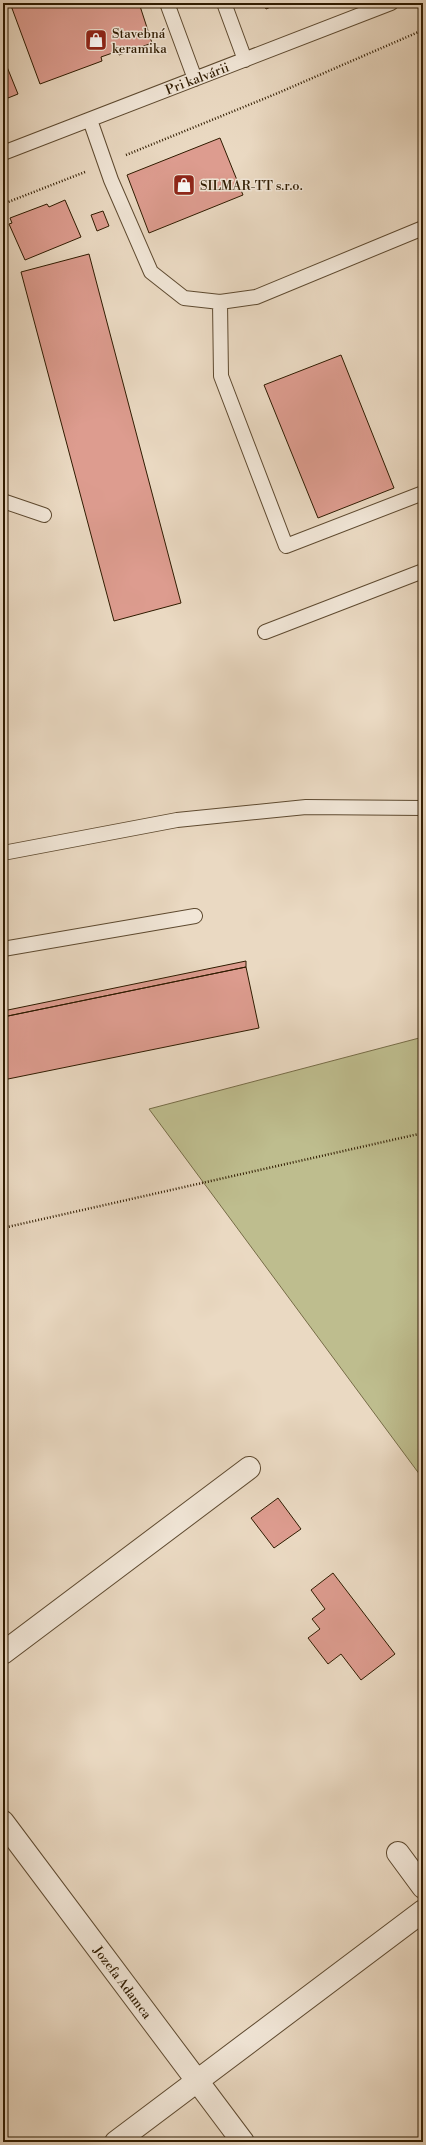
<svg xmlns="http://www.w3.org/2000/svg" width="426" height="2145" viewBox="0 0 426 2145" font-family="'Libre Bodoni',serif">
  <rect width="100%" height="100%" fill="#ead9c2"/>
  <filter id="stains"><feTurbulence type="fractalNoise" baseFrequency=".005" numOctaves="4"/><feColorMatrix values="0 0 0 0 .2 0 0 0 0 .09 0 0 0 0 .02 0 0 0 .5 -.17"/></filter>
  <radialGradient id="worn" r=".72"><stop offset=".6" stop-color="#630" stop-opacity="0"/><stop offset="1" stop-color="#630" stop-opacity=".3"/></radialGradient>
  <path fill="#bebd8e" stroke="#766c47" d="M423,1037V1479L149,1109Z"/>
  <path fill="#dd9c8f" stroke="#2f1b00" d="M10,3H139L152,43L119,55L118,51L101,57L102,61L40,84Z
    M263,3H280L266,9Z
    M3,57L18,94L3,100Z
    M220,138L243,195L149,233L127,175Z
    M65,200L81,237L25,260L9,224L12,223L10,218L47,204L49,207Z
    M103,211L109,226L97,231L91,215Z
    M89,254L181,603L114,621L21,272Z
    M341,355L394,488L318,518L264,385Z
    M246,961V967L3,1017V1011Z
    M246,967L259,1028L3,1080V1017Z
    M278,1498L301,1529L274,1548L251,1518Z
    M333,1573L395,1654L361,1680L341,1654L328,1664L308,1638L320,1629L312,1619L325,1609L311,1590Z"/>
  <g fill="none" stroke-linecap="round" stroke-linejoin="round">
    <g stroke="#5e4a30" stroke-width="16">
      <path id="service" d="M167,3L195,79
        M224,3L245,60
        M90,120L111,180L151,272L184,298L220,302L256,297L423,228
        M3,153L391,3
        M220,302L221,376L286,546L423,493
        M3,501L44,515
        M265,632L423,571
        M3,853L177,820L306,807L423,808
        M3,949L195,916"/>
    </g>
    <g stroke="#5e4a30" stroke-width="24">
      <path id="minor" d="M3,1653L249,1468
        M3,1822L243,2142
        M398,1853L423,1887
        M116,2142L423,1911"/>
    </g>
    <path stroke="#2f1b00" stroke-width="2.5" stroke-dasharray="1 2" stroke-linecap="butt" d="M126,155L278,93L423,30
      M3,204L85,172
      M3,1228L423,1133"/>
    <use href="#service" stroke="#f1e6d7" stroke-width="14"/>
    <use href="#minor" stroke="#f1e6d7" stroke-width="22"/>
  </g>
  <defs>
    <g id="shop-square" transform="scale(1.15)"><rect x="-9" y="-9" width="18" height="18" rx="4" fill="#8f2418" stroke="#f1e6d7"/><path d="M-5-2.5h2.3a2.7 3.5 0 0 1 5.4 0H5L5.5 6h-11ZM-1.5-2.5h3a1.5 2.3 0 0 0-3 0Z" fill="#fff"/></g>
  </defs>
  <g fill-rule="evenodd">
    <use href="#shop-square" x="96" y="40"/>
    <use href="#shop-square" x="184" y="185"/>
  </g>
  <g text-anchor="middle" stroke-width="3" stroke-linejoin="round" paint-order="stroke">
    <g font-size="13" fill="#2f1b00" stroke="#f1e6d7" text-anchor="start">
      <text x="112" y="38">Stavebná<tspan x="112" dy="15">keramika</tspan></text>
      <text x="200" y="190">SILMAR-TT s.r.o.</text>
    </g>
    <g font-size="13" fill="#2f1b00" stroke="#f1e6d7">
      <text transform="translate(197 78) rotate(-21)" y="5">Pri kalvárii</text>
      <text transform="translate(123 1982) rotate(53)" y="5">Jozefa Adamca</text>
    </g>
  </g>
  <rect width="426" height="2145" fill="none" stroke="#ead9c2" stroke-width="16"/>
  <rect x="4" y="4" width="418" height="2137" fill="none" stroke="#2f1b00" stroke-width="2"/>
  <rect x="8" y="8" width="410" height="2129" fill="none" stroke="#2f1b00"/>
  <rect width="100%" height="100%" filter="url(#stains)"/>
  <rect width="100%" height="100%" fill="url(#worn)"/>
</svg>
